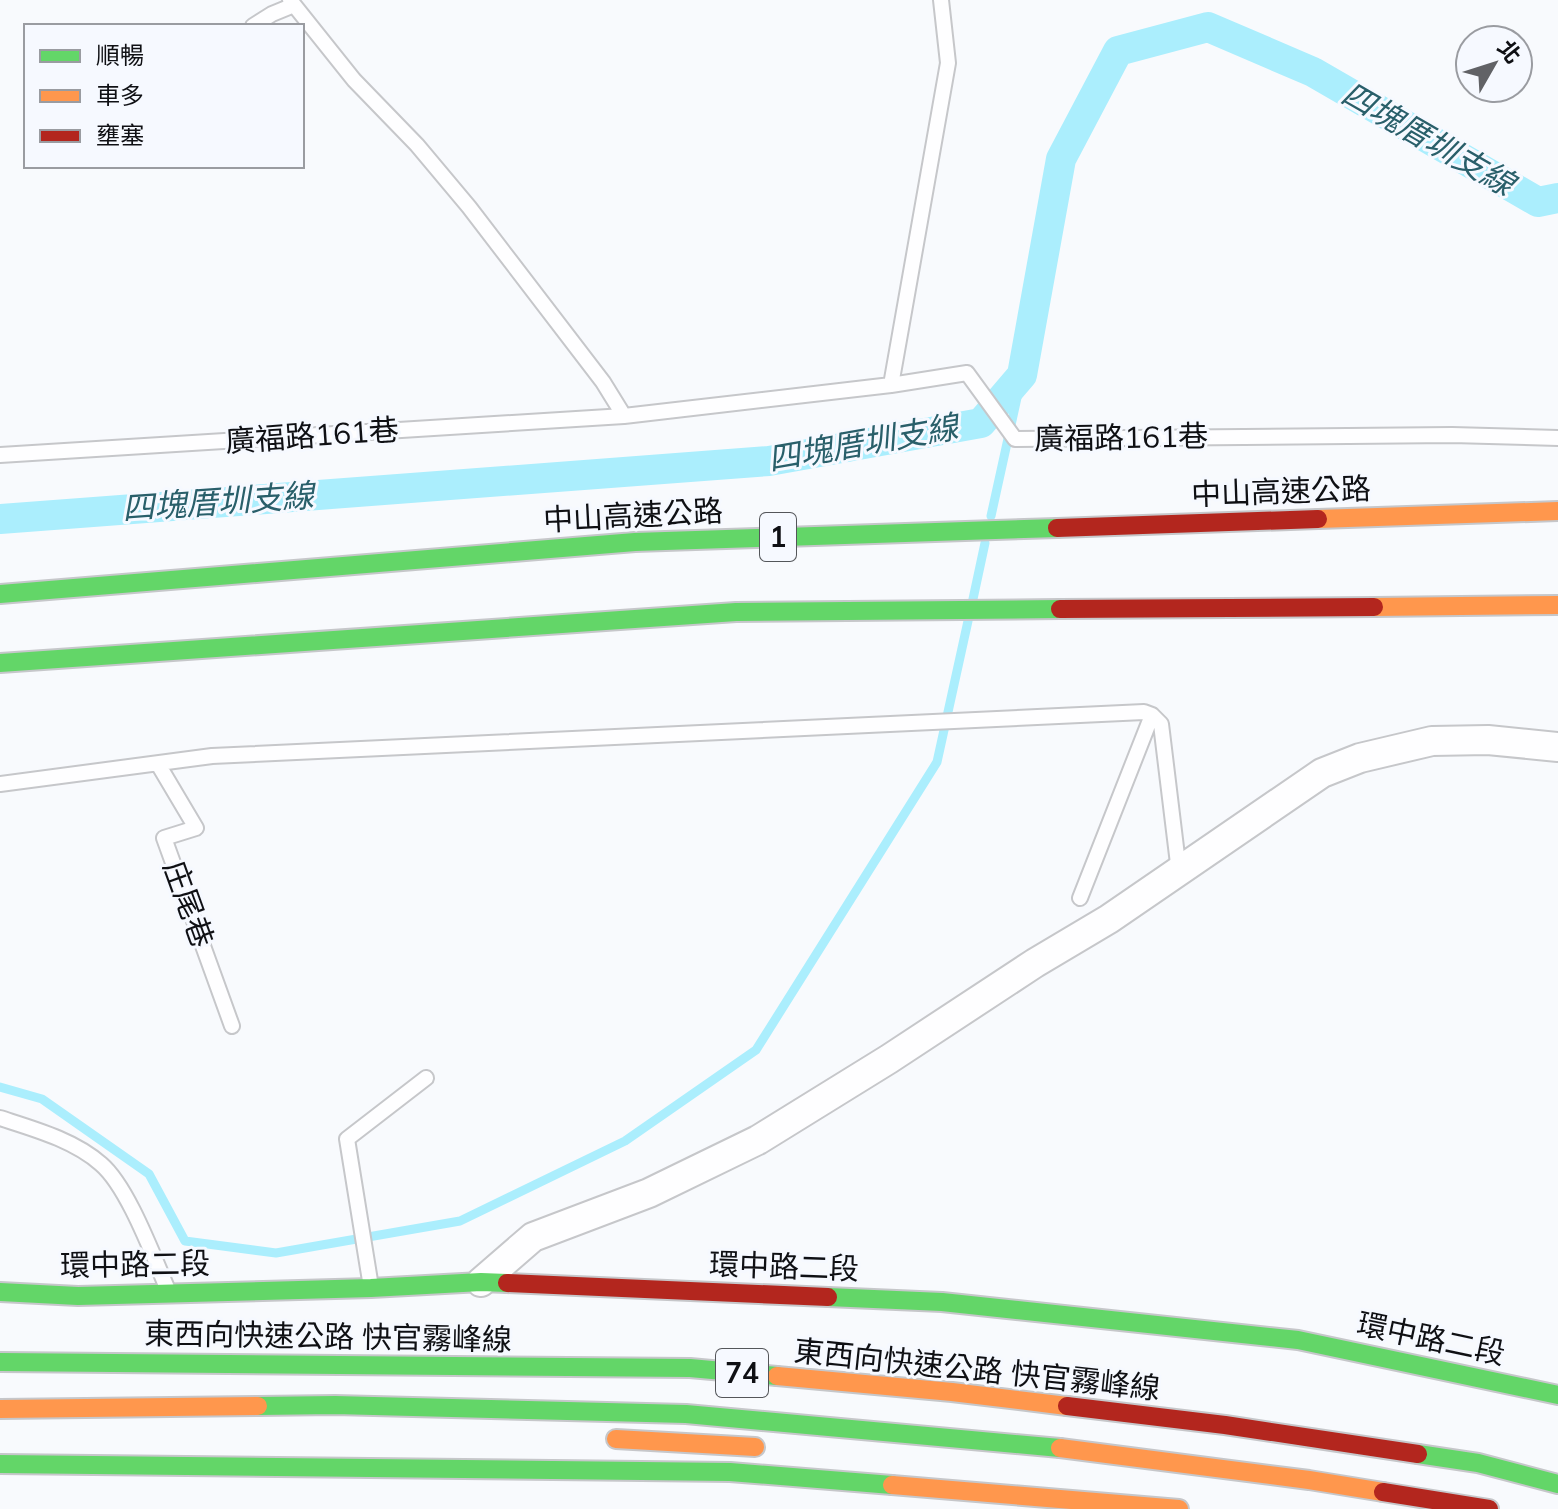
<svg xmlns="http://www.w3.org/2000/svg" width="1558" height="1509" viewBox="0 0 1558 1509" font-family="Mulish,'Noto Sans TC',sans-serif">
  <rect width="100%" height="100%" fill="#f8fafd"/>
  <g fill="none" stroke-linecap="round" stroke-linejoin="round">
    <path stroke="#abeefd" stroke-width="9" d="M991,516L1022,375
      M973,599L985,543
      M0,1087L42,1099L149,1174L185,1241L276,1253L460,1221L625,1141L756,1050L937,762L968,621"/>
    <path stroke="#abeefd" stroke-width="30" d="M0,519L769,461L981,423L1022,375L1061,159L1118,51L1208,27L1313,72L1538,202L1558,198"/>
    <g stroke="#c6c7ca" stroke-width="18">
      <path id="lane" d="M290,0L354,80L417,145L469,207L603,382L624,416
        M253,26L272,14L294,5
        M891,385L948,63L941,0
        M0,455L624,416L891,385L967,373L1015,439L1452,435L1558,438
        M158,764L196,828L164,838L232,1026
        M0,784L212,756L1144,712L1152,715L1161,724L1179,872
        M1080,898L1152,715
        M0,1118C34,1129 74,1140 101,1164C128,1187 153,1256 168,1290
        M371,1287L347,1139L426,1078"/>
    </g>
    <g stroke="#c6c7ca" stroke-width="32">
      <path id="street" d="M481,1282L533,1237L649,1193L758,1140L889,1059L1035,963L1109,919L1322,773L1360,758L1432,741L1488,740L1558,747"/>
    </g>
    <g stroke="#c6c7ca" stroke-width="22">
      <path id="fast" d="M0,594L635,542L1057,528
        M0,663L736,612L1060,609
        M0,1292L78,1296L371,1288L481,1282L507,1283
        M828,1297L942,1302L1298,1340L1558,1395
        M0,1362L690,1368L777,1376
        M258,1406L335,1405L686,1414L1060,1448
        M1418,1454L1478,1463L1558,1484
        M0,1464L730,1472L892,1485"/>
    </g>
    <g stroke="#c6c7ca" stroke-width="22">
      <path id="slow" d="M1318,519L1558,511
        M1374,607L1558,605
        M777,1376L952,1392L1067,1406
        M0,1409L258,1406
        M616,1439L755,1447
        M1060,1448L1309,1480L1383,1492
        M892,1485L1179,1509"/>
    </g>
    <g stroke="#c6c7ca" stroke-width="22">
      <path id="jam" d="M1057,528L1318,519
        M1060,609L1374,607
        M507,1283L828,1297
        M1067,1406L1225,1425L1418,1454
        M1383,1492L1489,1509"/>
    </g>
    <use href="#lane" stroke="#fefeff" stroke-width="14"/>
    <use href="#street" stroke="#fefeff" stroke-width="28"/>
    <use href="#fast" stroke="#63d668" stroke-width="18"/>
    <use href="#slow" stroke="#ff974d" stroke-width="18"/>
    <use href="#jam" stroke="#b3261e" stroke-width="18"/>
  </g>
  <g text-anchor="middle" stroke-width="6" stroke-linejoin="round" paint-order="stroke">
    <g fill="#f6f9ff" stroke="#54565a" stroke-width="2">
      <rect x="760" y="513" width="36" height="48" rx="6"/>
      <rect x="716" y="1349" width="52" height="48" rx="6"/>
    </g>
    <g font-size="28" font-weight="bold" fill="#0f1014">
      <text x="778" y="547">1</text>
      <text x="742" y="1383">74</text>
    </g>
    <g font-size="30" fill="#0f1014" stroke="#f6f9ff">
      <text transform="translate(312 436) rotate(-4)" y="10">廣福路161巷</text>
      <text transform="translate(1121 438) rotate(-1)" y="10">廣福路161巷</text>
      <text transform="translate(1281 492) rotate(-2)" y="10">中山高速公路</text>
      <text transform="translate(633 516) rotate(-3)" y="10">中山高速公路</text>
      <text transform="translate(188 904) rotate(70)" y="10">庄尾巷</text>
      <text transform="translate(135 1265) rotate(-1)" y="10">環中路二段</text>
      <text transform="translate(784 1267) rotate(2)" y="10">環中路二段</text>
      <text transform="translate(328 1337) rotate(1)" y="10">東西向快速公路 快官霧峰線</text>
      <text transform="translate(1431 1339) rotate(12)" y="10">環中路二段</text>
      <text transform="translate(977 1370) rotate(6)" y="10">東西向快速公路 快官霧峰線</text>
    </g>
    <g font-size="32" font-style="italic" fill="#295f6a" stroke="#f6f9ff">
      <text transform="translate(1428 139) rotate(30)" y="11">四塊厝圳支線</text>
      <text transform="translate(863 443) rotate(-10)" y="11">四塊厝圳支線</text>
      <text transform="translate(218 502) rotate(-4)" y="11">四塊厝圳支線</text>
    </g>
  </g>
  <rect x="24" y="24" width="280" height="144" fill="#f6f9ff" stroke="#9a9ca1" stroke-width="2"/>
  <rect x="40" y="50" width="40" height="12" fill="#63d668" stroke="#9a9ca1" stroke-width="2"/>
  <text x="96" y="64" font-size="24" fill="#0f1014">順暢</text>
  <rect x="40" y="90" width="40" height="12" fill="#ff974d" stroke="#9a9ca1" stroke-width="2"/>
  <text x="96" y="104" font-size="24" fill="#0f1014">車多</text>
  <rect x="40" y="130" width="40" height="12" fill="#b3261e" stroke="#9a9ca1" stroke-width="2"/>
  <text x="96" y="144" font-size="24" fill="#0f1014">壅塞</text>
  <g transform="translate(1494 64) rotate(51)"><circle r="38" fill="#f6f9ff" stroke="#9a9ca1" stroke-width="2"/>
  <path d="M0-6L14 30L0 20L-14 30Z" fill="#616266"/>
  <text y="-12" font-size="22" font-weight="bold" text-anchor="middle" fill="#0f1014">北</text>
  </g>
</svg>
